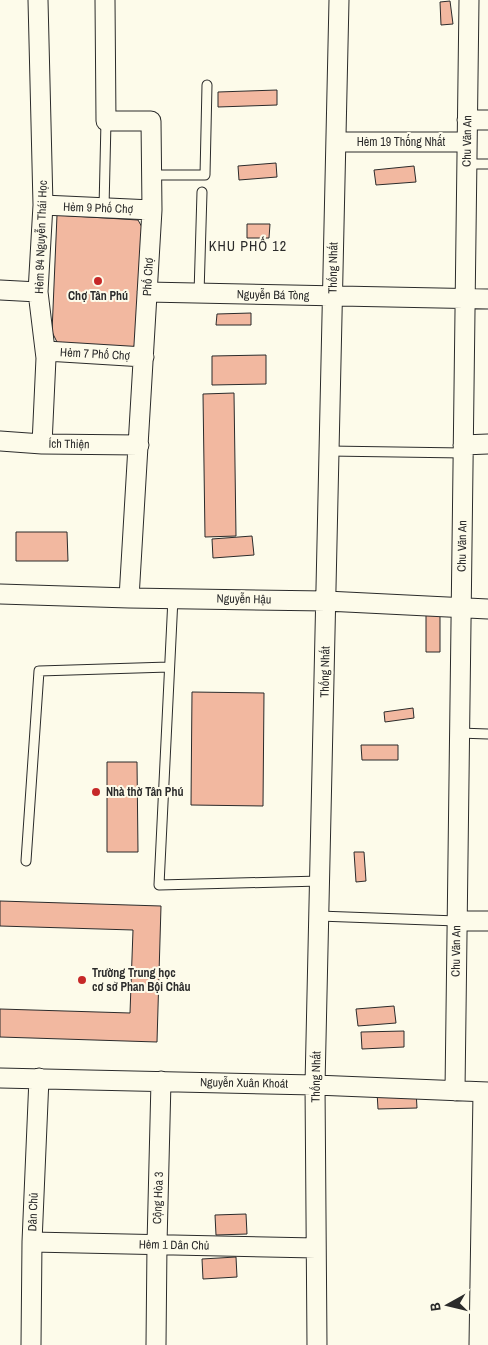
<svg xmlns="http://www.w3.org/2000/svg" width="488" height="1345" viewBox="0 0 488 1345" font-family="'Archivo Narrow',sans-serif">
  <rect width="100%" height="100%" fill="#fdfbea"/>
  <path fill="#f2b8a0" stroke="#2b2b2b" d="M450,1L453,24L441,25L440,2Z
    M277,90V105L218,107V92Z
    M276,163L277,177L239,180L238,166Z
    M414,166L416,182L376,185L374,170Z
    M57,215L138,220L143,229L139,347L127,352L60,348L52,332Z
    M247,224H270L269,238H247Z
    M251,313V325H216L217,314Z
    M266,355V384L212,385V356Z
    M234,393L236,536L205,537L203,394Z
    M16,532H67L68,561H16Z
    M252,536L254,555L213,558L212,539Z
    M426,610H440V652H426Z
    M192,692L264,693L263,806L191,805Z
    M413,708L414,718L385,722L384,712Z
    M361,745H398V760H362Z
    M107,762H137L138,852H107Z
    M354,852H364L366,881L356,882Z
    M0,901L161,906L157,1042L0,1037V1009L130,1013L133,930L0,926Z
    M394,1006L396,1023L358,1026L356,1009Z
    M404,1031V1047L362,1049L361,1032Z
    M416,1091L417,1108L378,1109L377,1092Z
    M246,1214L247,1234L216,1235L215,1215Z
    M236,1257L237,1277L203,1279L202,1259Z"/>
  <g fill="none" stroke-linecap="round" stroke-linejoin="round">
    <g stroke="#2b2b2b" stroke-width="11">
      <path id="lane" d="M467,164H488
        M152,175H205L207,85
        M104,208L106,121
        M199,294L202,192
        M329,451L463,453
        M173,598L159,885L320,881
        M459,733L488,734
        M26,861L39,671L169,667
        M319,916L457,921"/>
    </g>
    <g stroke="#2b2b2b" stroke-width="21">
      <path id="street" d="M38,0L43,205L38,292L46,358L42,444
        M105,0L106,121H151L152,210L129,598
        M467,120H488
        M336,142H467
        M43,205L152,210
        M0,290L38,292
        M147,292L488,299
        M46,351L144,357
        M0,441L42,444L139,445
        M463,445L488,444
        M0,594L129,598L326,601L488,609
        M457,921H488
        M0,1078L315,1085L488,1092
        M455,1091L469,0
        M32,1242L316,1248
        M31,1345L32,1242L39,1078
        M156,1345L157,1244L161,1081
        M317,1345L315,1085L339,0
        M479,1345L483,1092"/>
    </g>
    <use href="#lane" stroke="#fdfbea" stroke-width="9"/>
    <use href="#street" stroke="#fdfbea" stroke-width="19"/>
  </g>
  <g fill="#c62828" stroke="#fdfbea" stroke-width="2">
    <circle cx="98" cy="281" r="5"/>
    <circle cx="96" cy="792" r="5"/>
    <circle cx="82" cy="980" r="5"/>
  </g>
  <g text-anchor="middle" stroke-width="4" stroke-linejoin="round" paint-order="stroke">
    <g font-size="12" fill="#2b2b2b" stroke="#fdfbea">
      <text transform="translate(467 141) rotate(-89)" y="4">Chu Văn An</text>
      <text x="401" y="146">Hẻm 19 Thống Nhất</text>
      <text transform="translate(98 208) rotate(2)" y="4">Hẻm 9 Phố Chợ</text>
      <text transform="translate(41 237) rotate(-88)" y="4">Hẻm 94 Nguyễn Thái Học</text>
      <text transform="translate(333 268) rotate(-89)" y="4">Thống Nhất</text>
      <text transform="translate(148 277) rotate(-87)" y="4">Phố Chợ</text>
      <text transform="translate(273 295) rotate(1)" y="4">Nguyễn Bá Tòng</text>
      <text transform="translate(95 354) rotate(3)" y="4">Hẻm 7 Phố Chợ</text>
      <text transform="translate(69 444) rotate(1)" y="4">Ích Thiện</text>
      <text transform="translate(462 546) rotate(-89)" y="4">Chu Văn An</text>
      <text transform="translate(244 599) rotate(1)" y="4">Nguyễn Hậu</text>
      <text transform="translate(325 672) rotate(-89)" y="4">Thống Nhất</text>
      <text transform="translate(456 951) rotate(-89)" y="4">Chu Văn An</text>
      <text transform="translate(316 1077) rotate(-89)" y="4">Thống Nhất</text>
      <text transform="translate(244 1083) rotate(1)" y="4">Nguyễn Xuân Khoát</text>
      <text transform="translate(158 1198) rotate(-88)" y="4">Cộng Hòa 3</text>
      <text transform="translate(33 1212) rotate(-88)" y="4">Dân Chủ</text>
      <text transform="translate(174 1245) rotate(1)" y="4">Hẻm 1 Dân Chủ</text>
    </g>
    <g font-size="12" font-weight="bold" fill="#2b2b2b" stroke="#fdfbea" text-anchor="start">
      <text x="98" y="300" text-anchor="middle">Chợ Tân Phú</text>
      <text x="106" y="796">Nhà thờ Tân Phú</text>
      <text x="92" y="977">Trường Trung học<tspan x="92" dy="14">cơ sở Phan Bội Châu</tspan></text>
    </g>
    <g font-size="14" letter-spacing="1" fill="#2b2b2b" stroke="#fdfbea">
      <text x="248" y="251">KHU PHỐ 12</text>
    </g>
  </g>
  <g transform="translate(448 1305) rotate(262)" stroke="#fdfbea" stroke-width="4" paint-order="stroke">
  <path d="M0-4L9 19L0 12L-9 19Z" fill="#2b2b2b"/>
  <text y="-8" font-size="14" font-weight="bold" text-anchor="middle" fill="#2b2b2b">B</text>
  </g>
</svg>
